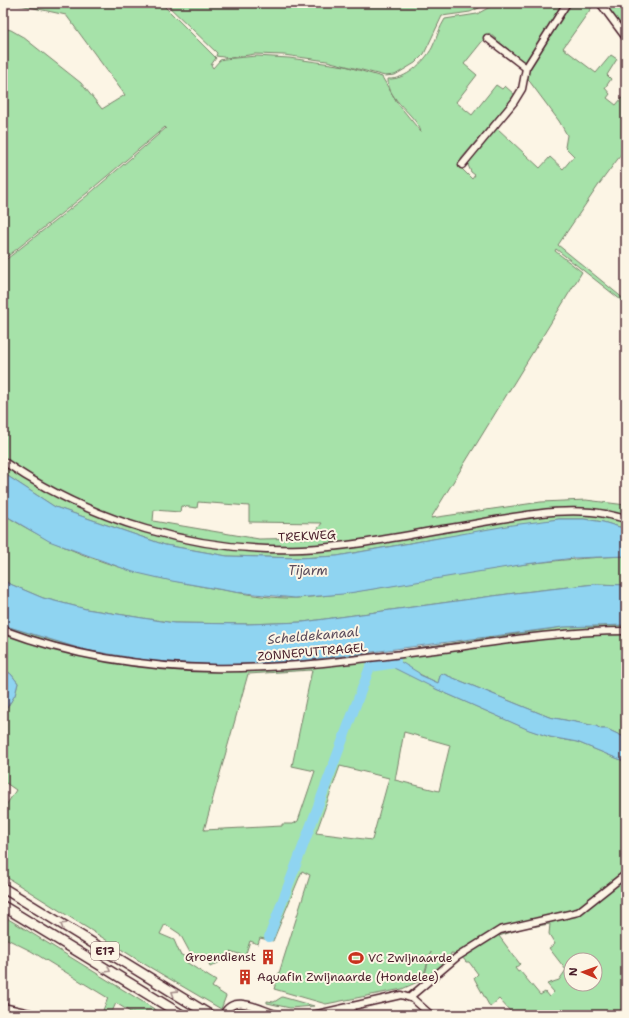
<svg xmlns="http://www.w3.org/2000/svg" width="629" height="1018" viewBox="0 0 629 1018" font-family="'Shantell Sans',sans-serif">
  <rect width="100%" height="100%" fill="#fcf5e5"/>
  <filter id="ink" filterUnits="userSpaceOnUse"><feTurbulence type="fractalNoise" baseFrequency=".025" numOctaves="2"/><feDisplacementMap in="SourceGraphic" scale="8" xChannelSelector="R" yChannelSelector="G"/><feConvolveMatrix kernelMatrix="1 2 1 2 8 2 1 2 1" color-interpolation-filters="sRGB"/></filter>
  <g filter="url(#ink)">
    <path fill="#a6e2a9" stroke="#78806a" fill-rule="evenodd" d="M11,3H161L216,58L211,65L213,68L220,60L224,59L257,56L289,58L345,66L382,77L398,104L421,132C416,114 387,100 388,79C406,80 424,62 432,48C437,38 439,28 445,19L477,14L497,3H565L526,63L521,61L489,33L464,64L477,75L456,102L472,115L496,85L502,89L505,86L515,95L461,159L462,169L472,179L475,175L471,172L468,165L469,160L497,128L540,168L550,157L563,169L574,156L565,147L567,135L559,121L527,78L529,69L571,3H595L563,48L596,73L611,55L617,59L607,75L611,79L605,88L610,94L607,98L616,105L626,93V148L600,183L558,245L619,295L626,301V304L556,249L555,251L582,272L431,518L541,502L586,500L626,505V529L603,522L584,519H559L421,541L337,556L299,558L227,556L165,545L55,507L3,473V262L88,195L166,128L165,127L87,193L3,260V28L11,30L23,37L81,83L102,109L125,95L66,15ZM198,502L249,506V522L322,523L311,538L259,539L153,521L154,510L180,512L181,506L197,508Z
      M165,3H490L470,12L442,16L424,54L415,63L395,75L385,76L327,61L284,55L255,54L230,58L216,56L217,53Z
      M605,3H626V33Z
      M3,514C70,557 139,576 217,589C241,593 272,599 297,598C350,595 401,583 453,575C511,565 568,558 626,556V585L595,584L515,593L303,622L248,624L174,623L86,609L43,598L3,581Z
      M3,625L85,650L163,663L224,665L275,663L395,651L563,627L626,625V738L607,729H601L596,726L549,717L441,673L438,683L396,663L436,689L530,730L550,737L577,742L626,762V1015H524L522,1013L519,1015H508L511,1012L499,999L490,1007L474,978L478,974L469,962H466C463,957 457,953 451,953L450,957L432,976L425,974L431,952L422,980L402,989L326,1004L274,989L310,875L302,871L273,941L260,938L258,944L250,941L245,956L230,951L232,956L210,967L205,955L194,960L180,934L165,924L160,934L174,940L180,954L187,958L186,962L216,981L212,987L226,996L221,1009L146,965L3,875V810L16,790L3,781V714L15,695L18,683L11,674L3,669ZM312,670L292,766L315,771L298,821L293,824H282V826L204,830L248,674ZM404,732L450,745L439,791L395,780ZM340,766L389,778L372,840L316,833ZM550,924L549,934L555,944L549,948L566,970L559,980L547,984L554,992L549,997L545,992L540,995L520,971L518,972L515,968L520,964L499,936L524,928ZM571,960H595V984H571Z
      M3,916L20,926L164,1015H135L116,1003L111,1014L103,1010L108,998L31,951L3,937Z
      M282,997L314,1006L290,1008L267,1003V1001L274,1002Z
      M236,1007H245L269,1015L227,1014Z"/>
    <path fill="#8fd4f1" stroke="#738ca2" d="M3,473L55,507L165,545L227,556L299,558L337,556L512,525L559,519H584L603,522L626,529V556L574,558L526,564L343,594L295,598L235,592L172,581L133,572L49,541L3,514Z
      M3,581L43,598L86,609L174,623L248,624L303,622L515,593L595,584L626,585V625L563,627L311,660L224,665L163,663L85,650L3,625Z
      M401,662L419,673L420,675L438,683L441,673L549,717L596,726L601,729H607L626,738V762L577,742L550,737L529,730L436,689L394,668L396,663Z
      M3,669L11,674L18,683L15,695L3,714Z"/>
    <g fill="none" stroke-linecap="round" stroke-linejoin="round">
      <path stroke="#8fd4f1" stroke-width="10" d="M269,937L370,667L396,663V661"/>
      <g stroke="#4a1f2b" stroke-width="9">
        <path id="minor" d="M600,3L626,38
          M487,38L526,68
          M462,165L514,102L522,89L526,68L567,3
          M3,461C89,521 197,553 302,549C350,547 397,537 443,529C491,522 542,508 591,512C603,513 615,516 626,519
          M3,630C160,689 298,667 459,647C515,639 570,631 626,631
          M410,997L457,957L500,930L578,912L626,874
          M3,1007L38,1015
          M223,1015C234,991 263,1012 280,1015
          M313,1015L401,995L413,999L431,1015
          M345,1015L354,1006"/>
      </g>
      <g stroke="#4a1f2b" stroke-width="12">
        <path id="highway" d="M3,888L210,1015
          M3,906L182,1015"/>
      </g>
      <use href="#minor" stroke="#fcf5e5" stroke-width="6"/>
      <use href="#highway" stroke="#fcf5e5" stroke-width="9"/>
    </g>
    <defs><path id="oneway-chevron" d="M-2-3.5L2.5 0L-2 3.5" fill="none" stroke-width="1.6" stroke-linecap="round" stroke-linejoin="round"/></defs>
    <g stroke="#a38a88">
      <use href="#oneway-chevron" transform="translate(63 925) rotate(-148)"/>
      <use href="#oneway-chevron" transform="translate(108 970) rotate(31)"/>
      <use href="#oneway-chevron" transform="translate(174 993) rotate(-148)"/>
    </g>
  </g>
  <defs>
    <g id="building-bare" transform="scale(1.2)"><path d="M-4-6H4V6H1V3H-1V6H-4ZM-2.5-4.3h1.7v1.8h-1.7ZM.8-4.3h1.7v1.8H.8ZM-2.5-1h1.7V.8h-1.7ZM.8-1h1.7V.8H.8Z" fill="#c8321e" stroke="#fcf5e5" stroke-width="2.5" paint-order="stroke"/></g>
    <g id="stadium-bare" transform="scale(1.2)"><path d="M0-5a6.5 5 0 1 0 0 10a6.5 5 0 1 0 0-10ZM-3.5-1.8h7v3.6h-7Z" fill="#c8321e" stroke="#fcf5e5" stroke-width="2.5" paint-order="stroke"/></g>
  </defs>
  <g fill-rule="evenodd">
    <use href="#building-bare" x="268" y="957"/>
    <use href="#stadium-bare" x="356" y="958"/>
    <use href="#building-bare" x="245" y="977"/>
  </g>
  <g text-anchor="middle" stroke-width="4" stroke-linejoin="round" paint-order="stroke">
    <rect fill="#fcf5e5" stroke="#7f5f63" stroke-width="1" x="91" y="942" width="28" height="18" rx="3"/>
    <g font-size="11" font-weight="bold" fill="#4a1f2b">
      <text x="105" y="955">E17</text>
    </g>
    <g font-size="12" fill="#4a1f2b" stroke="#fcf5e5">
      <text transform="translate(307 536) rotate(-3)" y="4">TREKWEG</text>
      <text transform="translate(312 652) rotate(-5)" y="4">ZONNEPUTTRAGEL</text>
    </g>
    <g font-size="12" fill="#4a1f2b" stroke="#fcf5e5" text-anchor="start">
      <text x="256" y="961" text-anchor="end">Groendienst</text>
      <text x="368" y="962">VC Zwijnaarde</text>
      <text x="257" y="981">Aquafin Zwijnaarde (Hondelee)</text>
    </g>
    <g font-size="13" font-style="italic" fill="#5b4c5c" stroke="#fcf5e5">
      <text x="308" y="575">Tijarm</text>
      <text transform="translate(313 635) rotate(-5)" y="5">Scheldekanaal</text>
    </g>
  </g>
  <rect width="629" height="1018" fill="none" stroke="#fcf5e5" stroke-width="16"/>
  <rect x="8" y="8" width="613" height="1002" fill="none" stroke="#4a1f2b" stroke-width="1.5" filter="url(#ink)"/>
  <g transform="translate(583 972) rotate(272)"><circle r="19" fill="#fcf5e5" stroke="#b59f9b"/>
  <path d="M0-3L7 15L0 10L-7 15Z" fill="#c8321e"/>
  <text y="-6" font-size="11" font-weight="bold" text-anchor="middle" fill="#4a1f2b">N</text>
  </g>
</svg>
